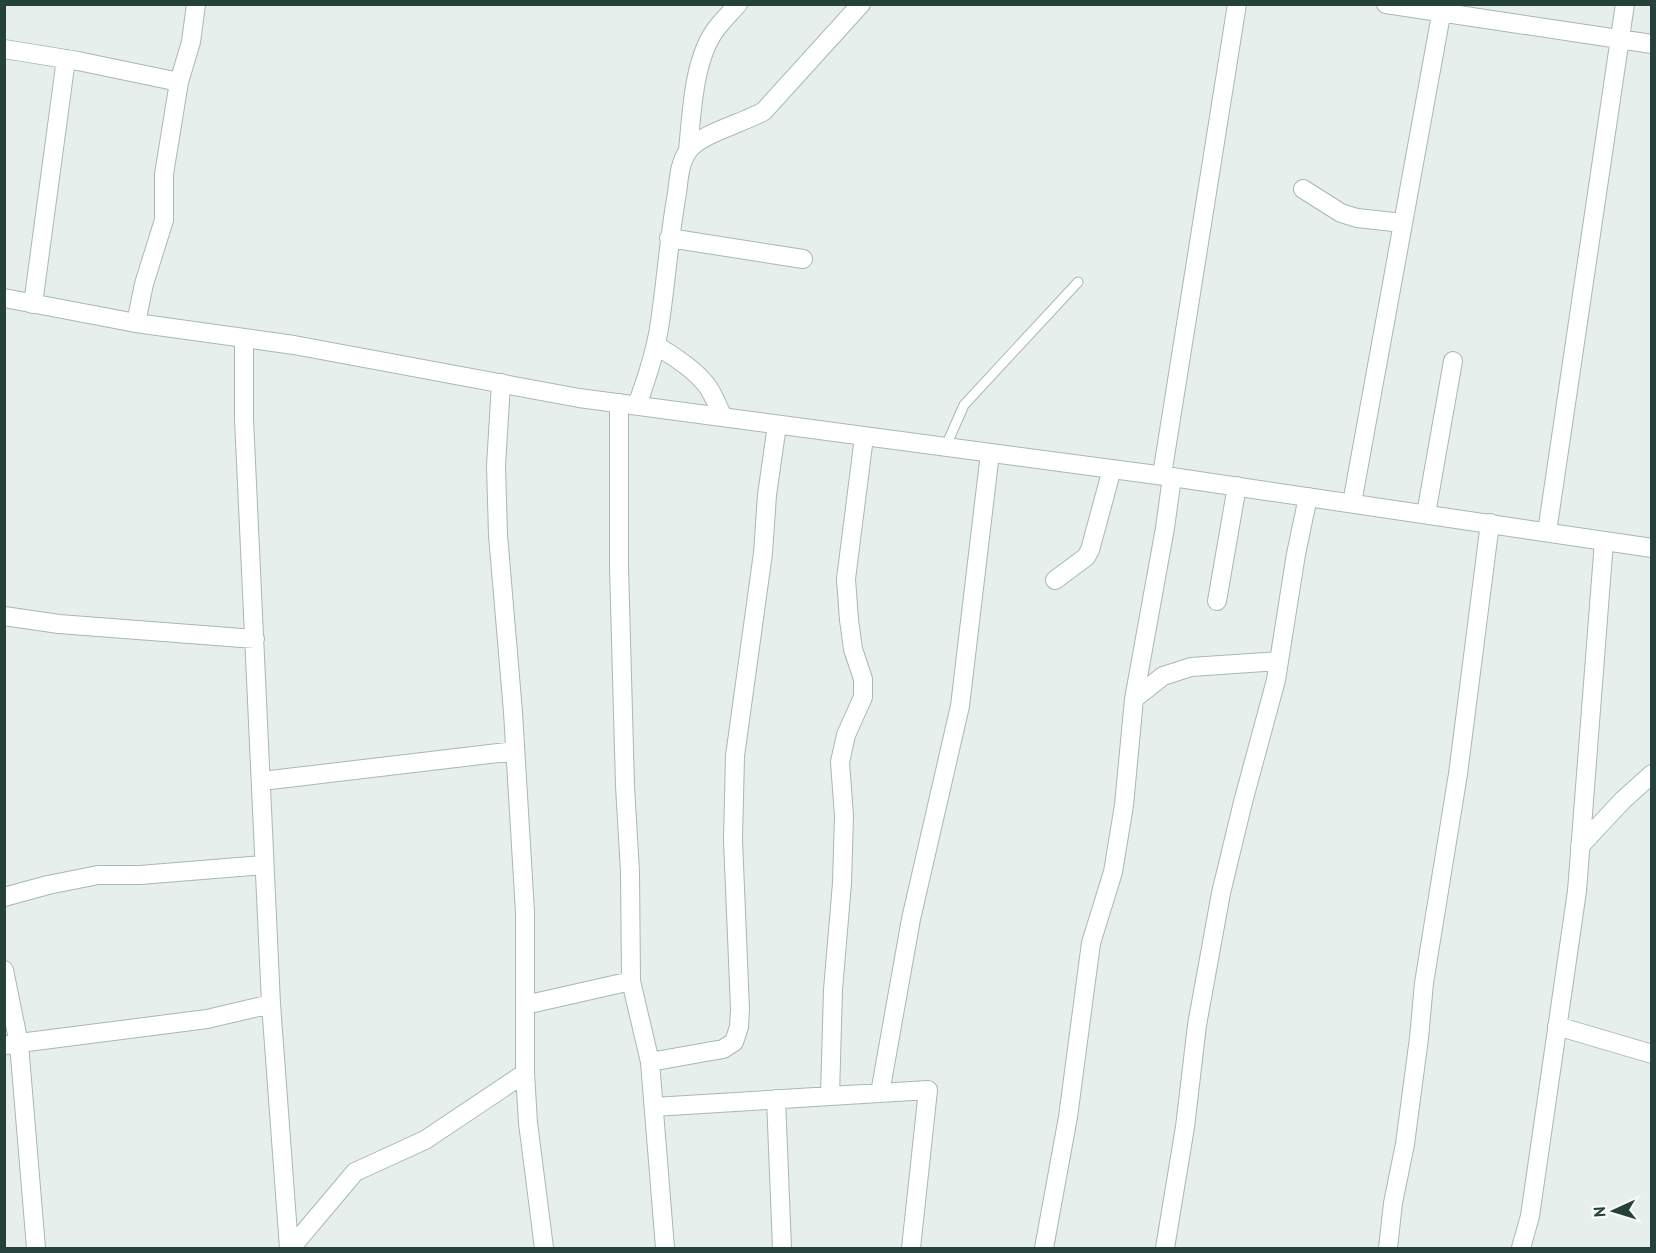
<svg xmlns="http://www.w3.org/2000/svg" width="1656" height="1253" viewBox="0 0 1656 1253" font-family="'PT Sans',sans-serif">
  <rect width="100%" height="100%" fill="#e6efeb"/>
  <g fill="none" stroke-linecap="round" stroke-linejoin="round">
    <g stroke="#a8b8b2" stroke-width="11">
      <path id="service" d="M945,448L964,405L1078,282"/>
    </g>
    <g stroke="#a8b8b2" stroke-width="20">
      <path id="minor" d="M1386,4L1652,44
        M4,49L78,61L179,82
        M688,150C692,113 693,60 716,29C723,20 731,12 738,4
        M1303,189L1341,213L1357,218L1403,223
        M669,238L803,259
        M33,304L66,59
        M136,323L144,284L164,220V174L179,82L191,42L196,4
        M244,339V419L271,1004L289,1248
        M656,345C674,357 695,369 708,387C714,396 718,407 723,417
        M501,383L496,466L498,535L513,712L525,912V1073L528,1123L544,1248
        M619,403V566L625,786L630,872L631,981L650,1062L665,1248
        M637,405C647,378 656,351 660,322C666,281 669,240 676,199C679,184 678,165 688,151C699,134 744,123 764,111L861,4
        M1162,475L1237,4
        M1352,503L1443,4
        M1426,514L1453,361
        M1547,532L1625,4
        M1055,580L1086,557L1090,550L1112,469
        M1217,601L1237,486
        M4,616L59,624L255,639
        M1134,699L1163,676L1191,667L1279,661
        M262,781L515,751
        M1580,846L1623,800L1652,774
        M4,897L48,885L98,875H140L264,865
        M4,970L19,1044L36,1248
        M525,1005L631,981
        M1557,1026L1652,1054
        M4,1045L207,1019L271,1004
        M650,1062L723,1049L734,1042L739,1027L740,1009L733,840L735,756L763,553L767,495L777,425
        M880,1093L911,919L960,706L990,453
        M830,1096L833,990L842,883L844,816L840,762L846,735L863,697V679L853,649L849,620L846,579L864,437
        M776,1099L782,1248
        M654,1107L928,1090L911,1248
        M291,1248L355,1172L425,1140L525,1073
        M1044,1248L1068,1117L1091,943L1113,872L1124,805L1134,699L1165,528L1172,477
        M1165,1248L1185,1127L1197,1025L1221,893L1243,802L1276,680L1296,554L1308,497
        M1388,1248L1393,1203L1405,1144L1419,1038L1424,983L1458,774L1490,523
        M1521,1248L1530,1216L1577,891L1604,541"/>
    </g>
    <g stroke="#a8b8b2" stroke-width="20">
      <path id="tertiary" d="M4,298L136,323L294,345L579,398L1172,477L1652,548"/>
    </g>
    <use href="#service" stroke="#fff" stroke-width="9"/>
    <use href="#minor" stroke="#fff" stroke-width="18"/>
    <use href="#tertiary" stroke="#fff" stroke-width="18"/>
  </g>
  <rect width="1656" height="1253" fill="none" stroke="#24423a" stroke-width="12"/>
  <g transform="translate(1614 1211) rotate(266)" stroke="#f7fbf9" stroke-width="4.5" paint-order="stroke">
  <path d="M0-4.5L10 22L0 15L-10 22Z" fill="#24423a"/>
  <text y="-9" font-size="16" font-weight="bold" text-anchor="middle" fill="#24423a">N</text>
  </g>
</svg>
